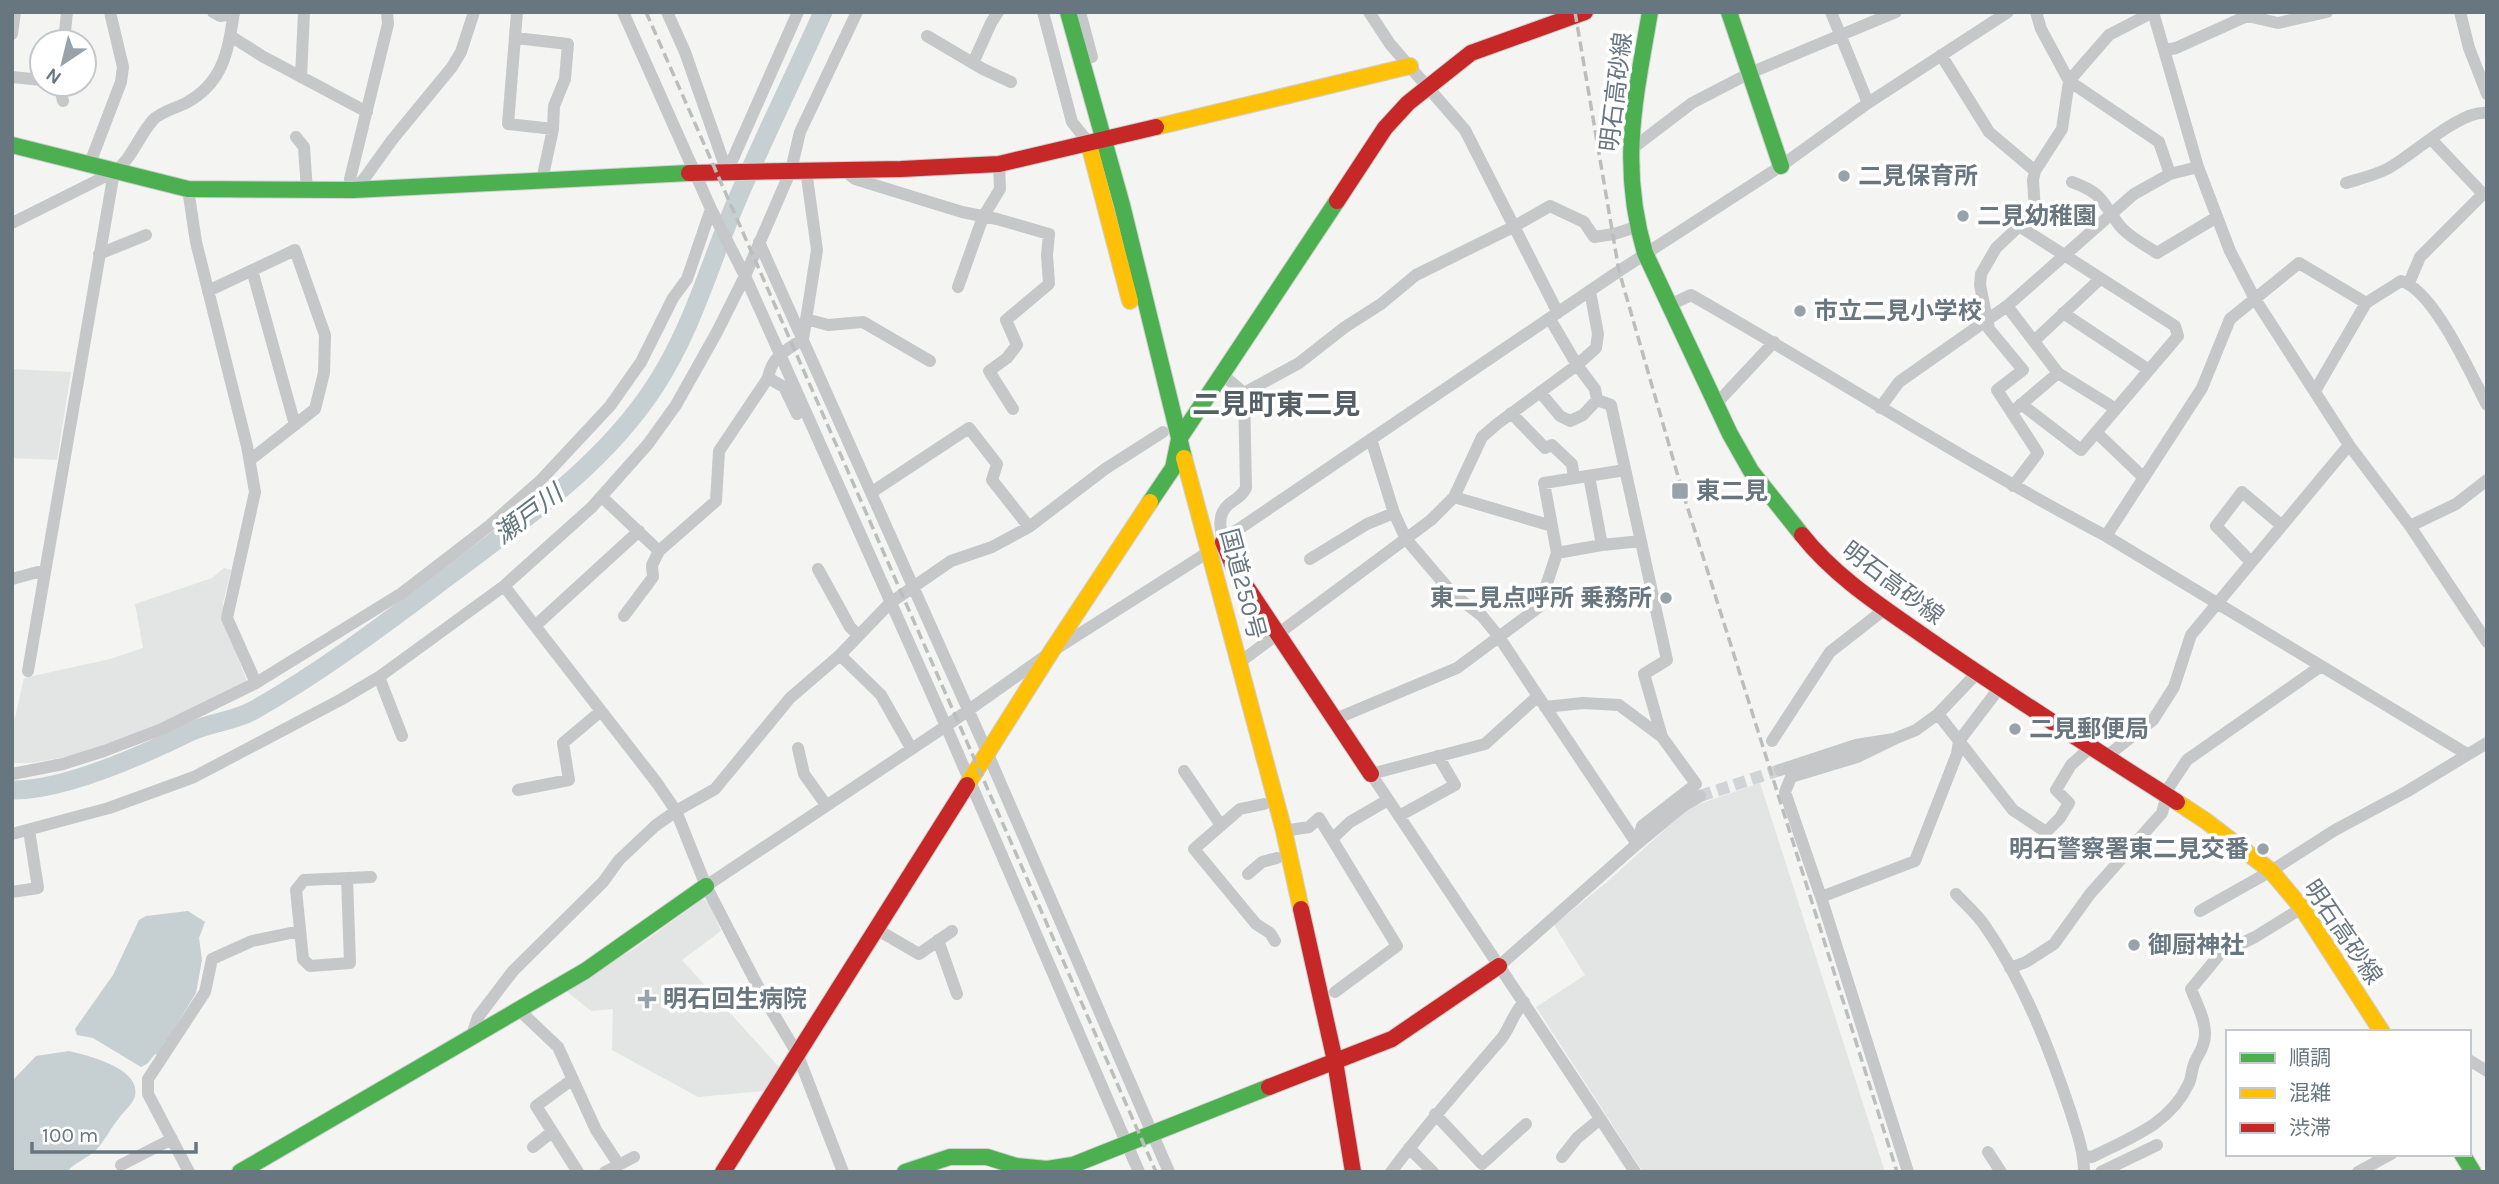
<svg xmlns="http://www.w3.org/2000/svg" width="2499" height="1184" viewBox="0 0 2499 1184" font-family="Karla,'Noto Sans JP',sans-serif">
  <rect width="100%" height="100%" fill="#f4f4f3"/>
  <path fill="#e3e4e4" d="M12,369L71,372L57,460L12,458Z
    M224,568L231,570L223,603L225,624L247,681L164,724L71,756L31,763H12V730L24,678L110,659L143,648L135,604L212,578Z
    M1760,783L1885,1172H1643L1536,1007L1585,975L1554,925L1607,882L1690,807Z
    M703,899L709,903L721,931L682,960L779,1067L765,1091L698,1097L612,1050L613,1009L591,1011L565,990L634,949Z"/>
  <path fill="#c6cfd1" d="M188,911L205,922L199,938L202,960L196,993L158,1055L155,1054L148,1063L141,1067L93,1038L77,1035L75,1029L113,975L139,920L146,916Z
    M69,1051C89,1056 141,1068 135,1096C133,1104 124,1111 119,1118C111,1128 105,1140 97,1149C87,1159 75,1162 67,1172H12V1081L36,1056Z"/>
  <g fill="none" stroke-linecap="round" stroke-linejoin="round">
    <path stroke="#c6cfd1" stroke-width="19" d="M12,790C64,791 145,754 192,731C212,722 235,721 254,710C323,671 387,622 450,575C524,519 603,466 655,386C692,329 708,269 734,207C762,141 794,77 823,12"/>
    <path stroke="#d1d4d6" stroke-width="12" stroke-dasharray="12 6" stroke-linecap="butt" d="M1700,796L1780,770"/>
    <g stroke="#cfd0d0" stroke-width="18">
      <path id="fast" d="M1068,12L1122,205L1184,458
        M1650,12C1635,99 1619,165 1645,253L1730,434L1751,471L1802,535
        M1729,12L1781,166
        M12,145L188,189L353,190L689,173
        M1150,502L1173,468L1179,439L1337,201
        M2462,1154L2473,1172
        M240,1172L585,971L706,886
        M905,1172L950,1157H987L1016,1166L1047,1169L1073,1165L1269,1087"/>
    </g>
    <g stroke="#cfd0d0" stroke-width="18">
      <path id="slow" d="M1156,127L1410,66
        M1091,152L1130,301
        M1184,458L1284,831L1301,909
        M967,785L1051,652L1150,502
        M2177,802L2206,821L2271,871L2302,908L2382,1032"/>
    </g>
    <g stroke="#cfd0d0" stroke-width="18">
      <path id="jam" d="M689,173L901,169L999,164L1156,127
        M1337,201L1385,128L1408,103L1471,53L1585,12
        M1802,535C1836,578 1884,608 1928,639C2010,696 2094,749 2177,802
        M1223,542L1234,568L1371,774
        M1301,909L1335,1061L1353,1172
        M1269,1087L1392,1039L1499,966
        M723,1172L967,785"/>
    </g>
    <path stroke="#c5c7c8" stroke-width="12" d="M213,12L220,16L234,14
      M387,12L388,24L350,179L353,190L364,179L392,140L452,67L461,52L474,12
      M517,12L508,124L553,129
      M623,12L711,209L745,276L946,726L1139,1172
      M667,12L685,52L727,172
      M1043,12L1072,122L1088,142
      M1080,12L1092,57
      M1369,12L1390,44L1465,130L1558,313
      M1831,12L1868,103
      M2036,12L2041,29L2069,81L2159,142L2170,174L2198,167
      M2153,12L2198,167L2230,251L2255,299L2349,445L2410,526L2487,642
      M2460,12L2469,48L2487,94
      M12,34L15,12
      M927,36L983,69L1011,82
      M232,37L262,56L367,112
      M516,38L568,44L565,79L554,106L553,129L542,180
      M64,42L67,12
      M2166,50L2176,48L2247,16L2278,23L2327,12
      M1941,55L1989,132L2035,171
      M973,63L991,23L998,12
      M12,77L42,80
      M301,77L304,12
      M59,84L63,101
      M296,137L304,147L307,191
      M1629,151L1692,103L1750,73L1896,12
      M90,163L121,82L123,67L110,12
      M845,171L855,179L962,212L997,219L1049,234L1047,255L1049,284L1006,320L1017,345L1007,358L989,371L1013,409
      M727,172L798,12
      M2072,182C2105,194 2101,202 2120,226C2129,237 2145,245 2157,253L2217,217
      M2346,183C2359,179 2375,175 2387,169C2412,156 2459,110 2487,113
      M188,189L196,242L247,446L255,492L227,618L256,683
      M12,223L114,172C132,159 138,137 153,120C160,112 176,108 186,103C224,82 228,51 234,12
      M2019,226L2175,326L2178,336L2081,450L2021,404
      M759,242L987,752L1169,1172
      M99,254L146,235
      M252,270L295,425
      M2409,283L2420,257L2483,194L2431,139
      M958,287L983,217L1000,189L999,164
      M208,291L295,250L325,335L324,373L315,409L250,460
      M1670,305L1691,295C1830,374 1964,461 2106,536L2467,754
      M2007,306L2058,373L2116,409
      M2063,313L2149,370
      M806,319L828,325L863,322L930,361
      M1550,319L1577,365L1595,389L1597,400
      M2034,341L2100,279
      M768,378L784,387L797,414
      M2315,391L2366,303L2401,281C2434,290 2471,375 2487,405
      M1540,392L1560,416L1570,421L1583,415L1597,400
      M1244,393L1299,363L1345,327L1381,304L1416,275L1515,226L1550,206L1584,222L1594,237L1614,234L1636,227
      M1717,403L1774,342
      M1880,408L1899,382L2007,306L2134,194L2170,174
      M2017,408L2058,373
      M1511,413L1545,448L1552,445L1572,464L1574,478
      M2096,432L2144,478
      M1371,439L1394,513L1406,539L1453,594L1482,616L1499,637L1538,696
      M1589,476L1602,545
      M2013,486L2038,453L1997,390L2023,370L1989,329L1980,285L1981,274L1996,248L2035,211L2033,180L2035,171L2062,129L2069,81L2109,35L2153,12
      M872,492L969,428L997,464L992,480L1029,527
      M602,497L659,551L716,501L719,451L768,378C772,356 785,351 803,339L817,250L806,170
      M1454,497L1552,526
      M2410,526L2456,504L2487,480
      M2106,536L2202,388L2230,319L2299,263L2366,303
      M1223,542C1220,528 1217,514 1229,504C1237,498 1241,497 1246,488L1244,393L1223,375
      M1557,553L1544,483L1625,470
      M1310,559L1367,524L1394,513
      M2251,562L2216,526L2242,492L2281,525
      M818,569L850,627L858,635
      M12,579L45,570
      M504,586L657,783L676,811L706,886L764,998L797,1053L843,1172
      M624,616L653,577L652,565L659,551
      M535,626L639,531
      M840,655L881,695L911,748
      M1240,662L1431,520L1454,497L1482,437L1497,424L1577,365L1596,348L1598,334L1590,291
      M28,671L114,172
      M379,677L402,736
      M1545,707L1583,703L1619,705L1662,737
      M1938,714L2013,810L2046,832L2060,818L2069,803L2056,790L2071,765L2092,746
      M1333,720L1457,668L1539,607L1557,553L1602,545L1641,541
      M1894,739L1857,757L1791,777L1785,792L1821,897L1908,1172
      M1772,741L1830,652L1885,609
      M798,748L804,774L826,805
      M2107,756L2153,720L2174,687L2191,635L2349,445
      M1780,770L1856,745L1894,739L1916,730L1938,714L1977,673
      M1184,771L1220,824
      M12,774L63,764L104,751L162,729L256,683L402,593L489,526L540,481L610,406L641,362L673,298L687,279L711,209
      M518,790L569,780L563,743L601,711
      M1264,804L1240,809L1194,849L1256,924L1270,933L1275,941
      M1399,816L1455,785L1438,756
      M1284,831L1309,827L1319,818L1332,839
      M12,834L109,808L194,777L342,699L379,677L504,586L592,507L648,444L676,405L717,332L745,276L791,170L800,132L857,12
      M1248,874L1262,862L1277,858
      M347,878L350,963L310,966L303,959L296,890L304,880L371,877
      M706,886L946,726L1051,652L1210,551L1227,537L1619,271L1781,166L1868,103L2008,12
      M12,892L38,888L29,830
      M1956,894C1966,905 1977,914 1985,926C2023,981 2049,1047 2070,1110C2076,1130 2084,1150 2084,1172
      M1821,897L1915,861L1957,754L1959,741L2000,687
      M2200,911L2271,871L2335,830L2406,792L2487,743
      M876,929L919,954L952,931
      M938,940L957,994
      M1499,966L1637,844L1642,826L1696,784L1662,737L1644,674L1667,660L1611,405L1597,400
      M2010,968L2026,962L2054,944L2090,894L2162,813L2169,787L2187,760L2321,666
      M1335,992L1397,946L1332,839L1350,822L1388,800
      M518,1009L558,1047L596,1130L619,1165
      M472,1035L478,1017L513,971L603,882L619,860L655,826L676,811L715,789L790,698L840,655L890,603L951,561L992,547L1029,527L1105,469L1163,432
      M2469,1060L2487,1071
      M573,1079L536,1106L578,1172
      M1435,1114L1482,1164L1526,1124
      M533,1147L552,1132
      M1409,1148L1433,1172
      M1988,1152L2001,1172
      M2084,1156L2092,1157C2129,1138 2169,1125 2188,1085C2192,1079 2191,1071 2194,1064C2196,1058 2201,1052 2203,1045C2210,1027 2197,1005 2191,989L2220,954L2255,937L2302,908
      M1562,1157L1577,1138L1600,1119
      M121,1165L172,1139
      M189,1172L148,1094V1079L205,992L212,959L252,941L300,931
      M605,1172L634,1157
      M1391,1172C1426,1125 1464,1082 1502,1038C1511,1026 1512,1015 1524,1002
      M1635,1172C1548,1038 1459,906 1371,774L1485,744L1538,696L1637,844L1683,806L1700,796
      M2101,1172L2157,1145
      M2358,1172L2391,1154"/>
    <use href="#fast" stroke="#4caf50" stroke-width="16"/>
    <use href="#slow" stroke="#ffc107" stroke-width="16"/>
    <use href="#jam" stroke="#c62828" stroke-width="16"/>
    <path stroke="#bcbebe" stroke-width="3.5" stroke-dasharray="10 5" stroke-linecap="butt" d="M646,12L1156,1172
      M1575,12L1619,271L1682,490L1897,1172"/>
  </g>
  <g fill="#99a2a8" stroke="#fff" stroke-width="2.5">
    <circle cx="1844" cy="176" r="7"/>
    <circle cx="1963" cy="216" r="7"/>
    <circle cx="1800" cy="311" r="7"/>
    <rect x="1671" y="482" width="18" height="18" rx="3.5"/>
    <circle cx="1666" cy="598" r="7"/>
    <circle cx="2015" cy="729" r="7"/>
    <circle cx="2263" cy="849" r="7"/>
    <circle cx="2134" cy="945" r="7"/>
    <path d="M643.5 988.5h7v7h7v7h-7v7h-7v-7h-7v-7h7z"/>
  </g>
  <g text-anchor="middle" stroke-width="7" stroke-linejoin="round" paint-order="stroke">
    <g font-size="24" fill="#687680" stroke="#fff">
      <text transform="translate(1616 92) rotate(-83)" y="8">明石高砂線</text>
      <text transform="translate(1893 583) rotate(37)" y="8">明石高砂線</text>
      <text transform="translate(1243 584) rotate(75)" y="8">国道250号</text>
      <text transform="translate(2343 932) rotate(56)" y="8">明石高砂線</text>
    </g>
    <g font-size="24" font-weight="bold" fill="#687680" stroke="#fff" text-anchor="start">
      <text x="1858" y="184">二見保育所</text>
      <text x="1977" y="224">二見幼稚園</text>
      <text x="1814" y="319">市立二見小学校</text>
      <text x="1696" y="499">東二見</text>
      <text x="1652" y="606" text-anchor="end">東二見点呼所 乗務所</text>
      <text x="2029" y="737">二見郵便局</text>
      <text x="2249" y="857" text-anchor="end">明石警察署東二見交番</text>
      <text x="2148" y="953">御厨神社</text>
      <text x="663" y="1007">明石回生病院</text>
    </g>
    <g font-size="26" font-style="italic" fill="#63777c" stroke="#fff">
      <text transform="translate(528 514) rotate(-37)" y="9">瀬戸川</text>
    </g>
    <g font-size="28" font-weight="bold" fill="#555f66" stroke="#fff">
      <text x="1276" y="414">二見町東二見</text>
    </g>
  </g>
  <rect width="2499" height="1184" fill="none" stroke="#687680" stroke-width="28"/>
  <rect x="2226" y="1030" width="245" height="126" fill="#ffffff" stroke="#c3c8cc" stroke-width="2"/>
  <rect x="2240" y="1053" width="35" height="10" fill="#4caf50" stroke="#c3c8cc" stroke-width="2"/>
  <text x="2289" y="1065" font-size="21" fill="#687680">順調</text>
  <rect x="2240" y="1088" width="35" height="10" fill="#ffc107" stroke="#c3c8cc" stroke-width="2"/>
  <text x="2289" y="1100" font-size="21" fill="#687680">混雑</text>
  <rect x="2240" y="1123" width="35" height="10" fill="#c62828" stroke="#c3c8cc" stroke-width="2"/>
  <text x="2289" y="1135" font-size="21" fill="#687680">渋滞</text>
  <g transform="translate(63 63) rotate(215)"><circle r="33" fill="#ffffff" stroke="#c3c8cc" stroke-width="2"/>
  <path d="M0-5L12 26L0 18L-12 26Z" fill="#99a2a8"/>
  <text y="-10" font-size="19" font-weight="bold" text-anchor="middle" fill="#687680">N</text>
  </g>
  <path d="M32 1142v10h164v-10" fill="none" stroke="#687680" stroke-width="3.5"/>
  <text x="42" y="1142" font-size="21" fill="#687680" stroke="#ffffff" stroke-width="5" paint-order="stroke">100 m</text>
</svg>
